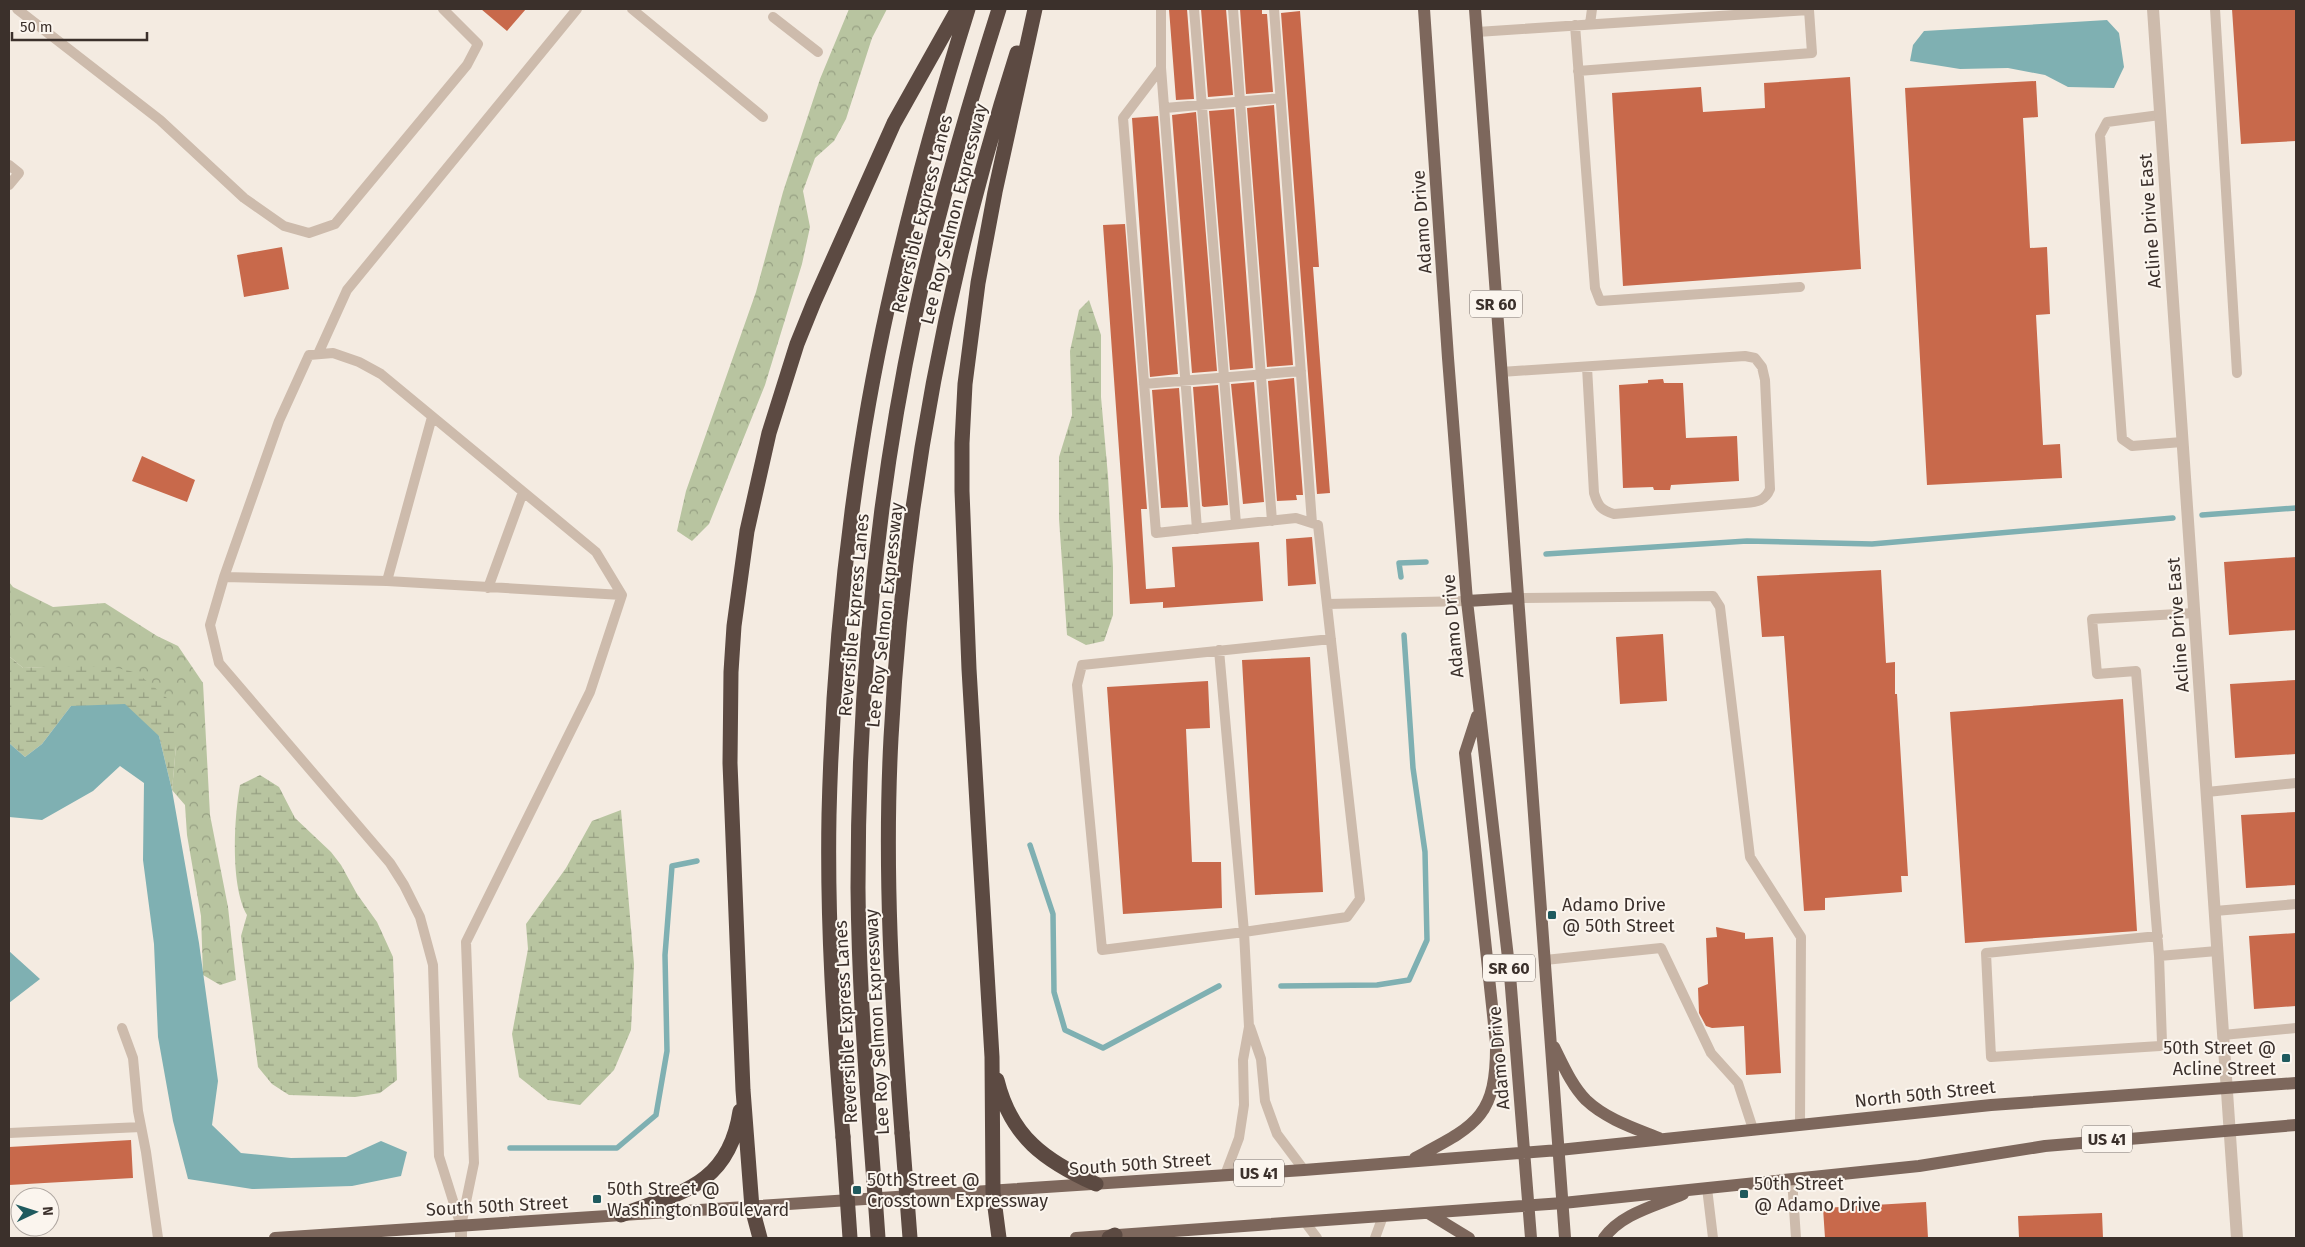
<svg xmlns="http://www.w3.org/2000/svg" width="2305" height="1247" viewBox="0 0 2305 1247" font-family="'Fira Sans',sans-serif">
  <defs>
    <pattern id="forest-crowns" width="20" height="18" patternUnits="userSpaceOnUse" patternTransform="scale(1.25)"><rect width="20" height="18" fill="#b8c4a0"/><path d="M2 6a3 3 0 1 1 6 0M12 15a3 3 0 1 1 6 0" fill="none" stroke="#97a083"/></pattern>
    <pattern id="wetland-marsh" width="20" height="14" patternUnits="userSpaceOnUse" patternTransform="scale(1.25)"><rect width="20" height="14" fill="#b8c4a0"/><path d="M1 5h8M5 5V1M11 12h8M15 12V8" fill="none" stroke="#97a083"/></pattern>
  </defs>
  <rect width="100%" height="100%" fill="#f4ebe1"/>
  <path fill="url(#forest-crowns)" d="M849,9H887L872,38L846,119L834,141L815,158L803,191L810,227L802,264L765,385L709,524L692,541L677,531L686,491L756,292L783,192L820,79Z
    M9,582L13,587L53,607L105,603L157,636L178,646L203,683L210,815L228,907L236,980L220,985L203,975L201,916L187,835L185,805L172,790L176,746L109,669L48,667L23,668L9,656Z"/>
  <path fill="url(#wetland-marsh)" d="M1089,300L1101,335V397L1108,476L1113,567V615L1104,641L1086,645L1067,635L1059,519V457L1072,415L1070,351L1079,310Z
    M9,656L23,668C45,667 114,664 133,672C147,679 161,694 173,703L176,746L172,790L159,736L71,706L42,744L25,757L9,743Z
    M260,775L279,787L295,818L331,852L341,865L357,894L377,922L393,957L397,1080L380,1093L355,1097L289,1095L272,1084L258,1067L241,936L247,915C230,886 234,818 240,785Z
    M621,810L634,964L631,1030L614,1070L580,1105L548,1100L519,1077L512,1034L528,949L526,924L566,868L592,821Z"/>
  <path fill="#7fb0b2" d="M2107,20L2119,33L2124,67L2114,88L2068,87L2045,75L2008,68L1960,69L1910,61L1913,45L1924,31Z
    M125,704L159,736L172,790L199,943L218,1081L212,1125L241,1153L291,1158L346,1157L381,1141L407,1152L401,1176L352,1186L252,1189L188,1179L173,1121L158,1037L154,944L143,860L144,783L120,766L93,791L42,820L9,817V743L25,757L42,744L71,706Z
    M9,951L40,979L9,1003Z"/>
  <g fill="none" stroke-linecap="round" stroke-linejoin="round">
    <path stroke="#7fb0b2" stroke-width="5.5" d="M2202,515L2296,508
      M1546,554L1747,541L1872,544L2173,518
      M1401,577L1399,563L1426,562
      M1030,845L1053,914L1054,992L1065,1030L1103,1048L1219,986
      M1281,986L1377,985L1409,980L1427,940L1425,852L1413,768L1404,635
      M510,1148H617L656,1115L667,1051L665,955L672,866L697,861"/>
  </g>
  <path fill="#c8694b" d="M481,9H526L507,31Z
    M1169,9H1187L1194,99L1176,100Z
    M1201,9H1226L1233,95L1208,97Z
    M1240,9H1262V14H1267L1273,92L1246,94Z
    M2232,9H2296V141L2241,144Z
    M1300,11L1319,267H1313L1330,493L1317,494L1281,13Z
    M1850,77L1861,269L1623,286L1612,93L1701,87L1703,112L1765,108L1764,83Z
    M2036,81L2038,117L2023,118L2030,248L2047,247L2050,314L2036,315L2043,445L2060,444L2062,478L1927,485L1905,88Z
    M1274,105L1293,365L1267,367L1247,108Z
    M1234,109L1253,368L1230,370L1209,111Z
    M1196,112L1217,371L1192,373L1172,115Z
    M1158,116L1178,374L1150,377L1132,118Z
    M1125,224L1147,509H1141L1146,589L1175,587L1172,547L1259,542L1263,601L1163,608V602L1130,604L1103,225Z
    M282,247L289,289L244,297L237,255Z
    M1294,378L1303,495H1296L1297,500L1277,501L1268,381Z
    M1663,379L1664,383H1683L1686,438L1737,436L1739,481L1671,485L1670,490H1654L1653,487L1623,488L1619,385L1648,383V380Z
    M1254,382L1264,502L1243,504L1231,384Z
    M1218,385L1228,505L1204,507L1202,506L1193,387Z
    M1179,388L1188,507L1161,508L1152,390Z
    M142,456L195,480L187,502L132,481Z
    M1312,537L1316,584L1288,586L1286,539Z
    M2296,557V630L2229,635L2224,562Z
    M1881,570L1886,663L1895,662V694H1897L1908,876H1901L1902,892L1825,898V910L1804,911L1784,636L1762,637L1757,576Z
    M1663,634L1667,701L1620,704L1616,637Z
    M1310,657L1323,892L1255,895L1242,660Z
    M2296,680V754L2235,758L2230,684Z
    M1208,681L1210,728L1186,729L1192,862H1221L1222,908L1123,914L1107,687Z
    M2123,699L2137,931L1965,943L1950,712Z
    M2296,812V885L2246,888L2241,815Z
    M1716,927L1745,933V939L1773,937L1781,1073L1746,1075L1744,1026L1712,1028L1706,1026L1699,1013L1698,988L1708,984L1706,938L1717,937Z
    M2296,933V1006L2254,1009L2249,936Z
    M131,1140L133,1178L9,1185V1147Z
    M1926,1202L1928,1238H1825L1823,1208Z
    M2102,1213L2103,1238H2019L2018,1216Z"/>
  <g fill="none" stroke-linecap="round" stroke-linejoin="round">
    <path stroke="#cdbbac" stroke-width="10" d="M17,9L160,120L244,198L284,226L309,233L335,224L467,65L478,44L443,9
      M632,9L763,117
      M1161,9V68L1123,118L1156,533L1296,518L1318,525L1360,899L1347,917L1244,932L1249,1027L1243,1060L1244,1105L1239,1138L1225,1175
      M1194,9L1236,524
      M1233,9L1272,521
      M1274,9L1312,523
      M2215,9L2237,373
      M773,17L818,52
      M1590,24L1592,9
      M1575,25L1595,288L1600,301L1800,287
      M1477,32L1809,10L1812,53L1578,71
      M1161,68L1197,529
      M1165,108L1280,98
      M2160,115L2107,122L2100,135L2122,439L2132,446L2182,442
      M9,165L19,173L9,185
      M333,353L359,362L381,374L596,552L622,595L590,692L466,942L474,1163L461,1226L439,1156L433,965L420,917L404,885L390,863L219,663L210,625L224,577L279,421L309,355Z
      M318,354L347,290L577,9
      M1501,372L1745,356L1755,358L1762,367L1765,380L1770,489C1765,501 1757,502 1745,503L1614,514C1601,510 1598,506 1594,493L1587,367
      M1144,384L1301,371
      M224,577L387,581L622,595
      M387,581L432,417
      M488,588L523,492
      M1518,598L1713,596L1720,607L1750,857L1801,937L1800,1124
      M1327,604L1467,601
      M2194,613L2092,619L2097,674L2136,671L2159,956L2217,951
      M1219,650L1244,932L1102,950L1077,685L1082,665L1331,639
      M2207,792L2296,783
      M2215,911L2296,904
      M2158,936L1986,953L1991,1057L2160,1046L2162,1043L2159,956
      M1545,960L1661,948L1711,1053L1738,1083L1753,1129
      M1250,1027L1261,1059L1265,1101L1277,1134L1304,1170
      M122,1028L133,1058L138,1111L146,1152L158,1238
      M2223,1035L2296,1028
      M9,1133L141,1127
      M1792,1179L1796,1238
      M1707,1188L1713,1238
      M1305,1222L1317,1238
      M1375,1238L1383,1216"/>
    <path stroke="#cdbbac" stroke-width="12" d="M2153,9L2237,1238
      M461,1226V1238"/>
    <path stroke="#7d675c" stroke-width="12" d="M1424,9L1448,358L1467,601L1510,975L1531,1238
      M1475,9L1565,1238
      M1467,601L1518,598
      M1554,1047C1563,1065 1572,1086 1586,1100C1606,1119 1634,1128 1659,1138
      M1415,1158C1475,1126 1497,1118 1496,1043L1465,753L1477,716
      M1428,1213L1469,1238
      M275,1238L1304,1170L1559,1150L1991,1105L2296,1083
      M1076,1238L1563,1203L1919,1166L2045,1146L2296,1125
      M1604,1238C1622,1213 1656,1206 1683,1194"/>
    <path stroke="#5c4a42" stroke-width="15" d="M997,1080C1011,1137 1045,1161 1096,1184
      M902,1133C892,1001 884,870 891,738C903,506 946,275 1017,53
      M843,1137C834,1030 827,923 829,815C832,693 842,570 861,449C884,300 923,153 968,9
      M621,1215C680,1193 729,1185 740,1111
      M760,1238L752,1208L743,1090L730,763L731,672L734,626L747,531L769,433L797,344L814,302L894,123L958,9
      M999,1238L993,1192L992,1057L969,669L962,491V443L965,384L978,283L995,192L1035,9
      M1109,1238L1115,1235"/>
    <path stroke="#5c4a42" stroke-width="15" d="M902,1133L910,1238
      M843,1137L850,1238
      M878,1238C870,1122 859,1005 858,888C858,697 875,504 915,316C937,212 967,110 999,9"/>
  </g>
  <g fill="#1f5a5e" stroke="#fbf5ee" stroke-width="2">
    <rect x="1547" y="910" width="10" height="10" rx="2.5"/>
    <rect x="2281" y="1053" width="10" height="10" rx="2.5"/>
    <rect x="852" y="1185" width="10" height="10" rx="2.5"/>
    <rect x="1739" y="1189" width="10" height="10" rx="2.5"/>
    <rect x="592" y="1194" width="10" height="10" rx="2.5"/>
  </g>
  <g text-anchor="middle" stroke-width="4" stroke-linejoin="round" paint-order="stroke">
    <g fill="#fbf5ee" stroke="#756b66" stroke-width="1">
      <rect x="1470" y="290.5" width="52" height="27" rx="4"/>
      <rect x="1483" y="954.5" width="52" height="27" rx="4"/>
      <rect x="2082" y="1125.5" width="50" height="27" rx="4"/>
      <rect x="1234" y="1159.5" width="50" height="27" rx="4"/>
    </g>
    <g font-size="16" font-weight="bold" fill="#3b302b">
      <text x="1496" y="310">SR 60</text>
      <text x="1509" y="974">SR 60</text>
      <text x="2107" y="1145">US 41</text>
      <text x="1259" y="1179">US 41</text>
    </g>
    <g font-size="18" fill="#3b302b" stroke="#fbf5ee">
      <text transform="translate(922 214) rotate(-76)" y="6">Reversible Express Lanes</text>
      <text transform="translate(954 214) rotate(-76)" y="6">Lee Roy Selmon Expressway</text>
      <text transform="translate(2150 221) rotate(-94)" y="6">Acline Drive East</text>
      <text transform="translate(1422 222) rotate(-94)" y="6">Adamo Drive</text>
      <text transform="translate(854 615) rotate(-85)" y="6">Reversible Express Lanes</text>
      <text transform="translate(885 615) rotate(-84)" y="6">Lee Roy Selmon Expressway</text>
      <text transform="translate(2178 625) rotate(-94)" y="6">Acline Drive East</text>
      <text transform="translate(1453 626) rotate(-95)" y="6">Adamo Drive</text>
      <text transform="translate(846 1022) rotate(-93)" y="6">Reversible Express Lanes</text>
      <text transform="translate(877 1022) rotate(-93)" y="6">Lee Roy Selmon Expressway</text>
      <text transform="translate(1499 1058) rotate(-95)" y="6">Adamo Drive</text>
      <text transform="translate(1925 1094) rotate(-6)" y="6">North 50th Street</text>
      <text transform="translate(1140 1164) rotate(-4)" y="6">South 50th Street</text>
      <text transform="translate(497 1206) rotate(-3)" y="6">South 50th Street</text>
    </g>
    <g font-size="18" fill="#3b302b" stroke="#fbf5ee" text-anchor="start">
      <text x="1562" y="911">Adamo Drive<tspan x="1562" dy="21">@ 50th Street</tspan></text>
      <text x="2276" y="1054" text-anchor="end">50th Street @<tspan x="2276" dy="21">Acline Street</tspan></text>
      <text x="867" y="1186">50th Street @<tspan x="867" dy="21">Crosstown Expressway</tspan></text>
      <text x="1754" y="1190">50th Street<tspan x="1754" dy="21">@ Adamo Drive</tspan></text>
      <text x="607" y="1195">50th Street @<tspan x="607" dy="21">Washington Boulevard</tspan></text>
    </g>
  </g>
  <rect width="2305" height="1247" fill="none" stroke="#3b302b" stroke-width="20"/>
  <g transform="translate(35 1212) rotate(86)"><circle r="24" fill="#fbf5ee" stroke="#aea6a0"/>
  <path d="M0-4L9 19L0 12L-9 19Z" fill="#1f5a5e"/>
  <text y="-8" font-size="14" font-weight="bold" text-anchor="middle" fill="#3b302b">N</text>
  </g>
  <path d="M12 32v8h135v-8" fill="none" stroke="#3b302b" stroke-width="2.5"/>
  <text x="20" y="32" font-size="15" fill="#3b302b" stroke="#fbf5ee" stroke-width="4" paint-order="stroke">50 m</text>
</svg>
